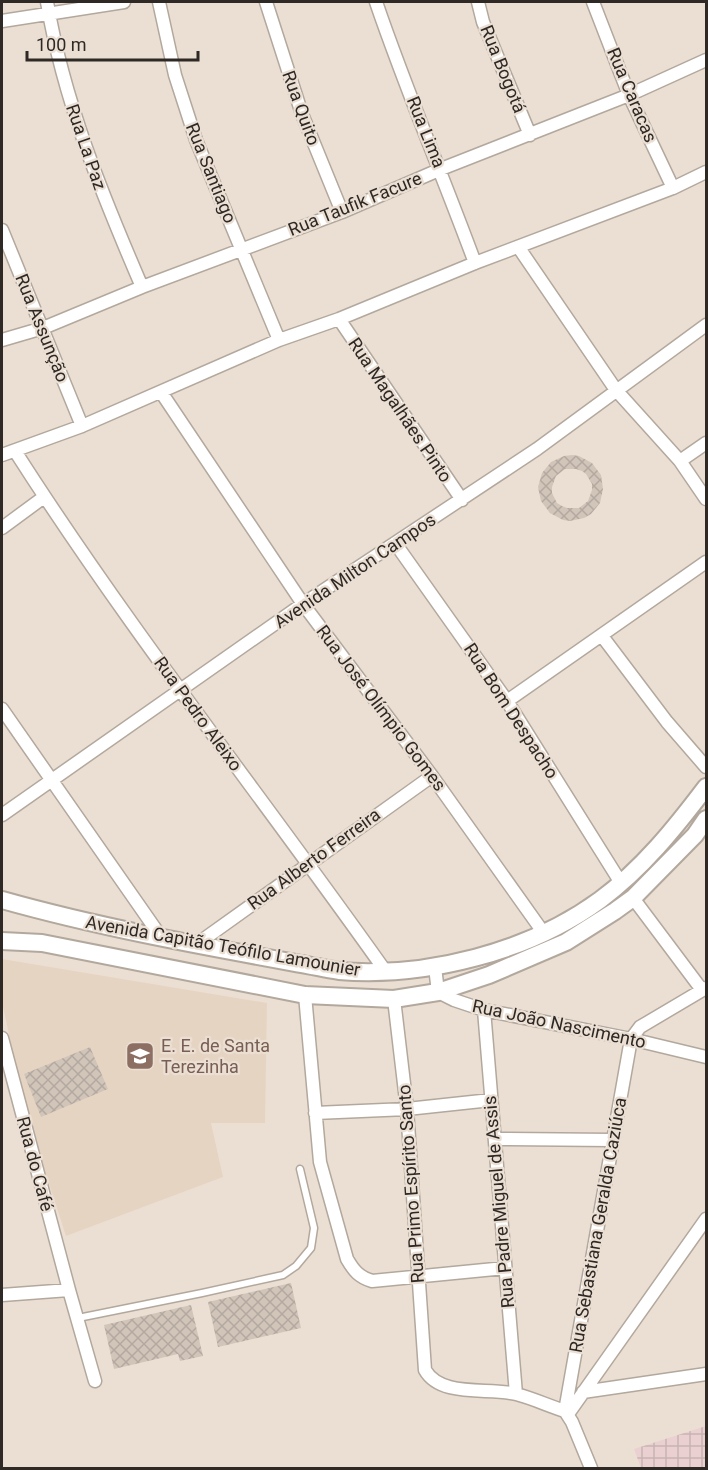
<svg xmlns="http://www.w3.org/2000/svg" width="708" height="1470" viewBox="0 0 708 1470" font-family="Roboto,sans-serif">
  <defs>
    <pattern id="industrial-grid" width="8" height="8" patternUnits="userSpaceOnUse" patternTransform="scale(1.5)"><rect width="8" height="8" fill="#ead0d1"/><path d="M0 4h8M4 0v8" fill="none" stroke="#c9b3b3"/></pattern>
    <pattern id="building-cross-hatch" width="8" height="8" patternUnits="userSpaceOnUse" patternTransform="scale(1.5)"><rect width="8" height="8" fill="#d1c5ba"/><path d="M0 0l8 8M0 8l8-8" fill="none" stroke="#b4a9a0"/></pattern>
  </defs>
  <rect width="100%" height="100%" fill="#ebdfd3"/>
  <path fill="url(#industrial-grid)" d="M706,1426V1468H641L634,1449Z"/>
  <path fill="#e6d4c3" d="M2,959L267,1003L265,1123H211L223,1177L66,1236L25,1109L2,1002Z"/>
  <path fill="url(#building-cross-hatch)" fill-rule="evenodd" d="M572,455L579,456L592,463L601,475L603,489L600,503L591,514L584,518L570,521L563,520L550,513L541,501L538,487L542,473L551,462L564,456ZM565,469H576L582,471L586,474L592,484V490L588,501L579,508H567L562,506L557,503L552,493V487L556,476Z
    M90,1047L108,1089L41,1117L24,1074Z
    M291,1283L301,1328L218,1347L208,1302Z
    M191,1305L203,1356L180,1361L178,1354L114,1369L104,1325Z"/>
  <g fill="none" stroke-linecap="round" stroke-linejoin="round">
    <g stroke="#b3a89d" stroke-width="9">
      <path id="lane" d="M78,1318L202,1293L283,1275L296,1266L311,1248L314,1228L300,1169"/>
    </g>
    <g stroke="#b3a89d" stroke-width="15">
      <path id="street" d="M47,2C64,102 102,194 142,287
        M159,2L175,75L196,140L279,340
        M266,2L302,114L342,212
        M376,2C406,90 443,176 475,263
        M478,2L483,22L530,135
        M593,2L629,95L673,188
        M2,21L124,2
        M2,230L82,426
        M519,248L616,390L680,461L706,499
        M339,319L462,500
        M2,340L43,328L142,287L342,212L441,169L629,95L706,60
        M161,392L303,604L432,776L543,932
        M15,451C130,631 263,798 386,972
        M2,455L82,426L279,340L339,319L475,263L673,188L706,172
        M680,461L706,443
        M2,528L44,497
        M395,543L507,701L621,883
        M602,636L667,722L706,767
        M507,701L706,562
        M2,709L161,937
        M2,815L303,604L537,449L706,325
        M633,898L702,990
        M197,944L432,776
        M435,967L438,992L454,1000L484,1010L631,1039L706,1057
        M305,995L320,1162L347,1259C354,1271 359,1277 372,1281L505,1268
        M394,999L407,1109L425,1370C441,1398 488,1387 516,1394C532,1398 549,1406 565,1411
        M484,1010L516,1394
        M2,1038L69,1290L95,1381
        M315,1113L407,1109L491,1100
        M496,1139L612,1140
        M2,1295L69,1290
        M583,1392L706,1374
        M565,1411L631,1039L640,1027L706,988
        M565,1411L572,1422L591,1468
        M568,1414L706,1219"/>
    </g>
    <g stroke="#b3a89d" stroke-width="20">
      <path id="secondary" d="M2,900C112,931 226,950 339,971C426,978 529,952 600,900C642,869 675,828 706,787
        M2,941L42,943L305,995L394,999L438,992L489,975L566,942L615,911L633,898L695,835L706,819"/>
    </g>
    <use href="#lane" stroke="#fff" stroke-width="6"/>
    <use href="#street" stroke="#fff" stroke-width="12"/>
    <use href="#secondary" stroke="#fff" stroke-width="16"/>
  </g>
  <defs>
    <g id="school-square" transform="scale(1.5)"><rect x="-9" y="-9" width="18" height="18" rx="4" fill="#8d6e63" stroke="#ebdfd3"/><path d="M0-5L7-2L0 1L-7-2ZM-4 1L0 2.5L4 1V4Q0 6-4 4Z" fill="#fff"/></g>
  </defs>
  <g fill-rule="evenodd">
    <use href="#school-square" x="140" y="1056"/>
  </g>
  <g text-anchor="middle" stroke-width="4.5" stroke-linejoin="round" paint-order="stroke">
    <g font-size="18" fill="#2e2925" stroke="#ebdfd3">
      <text transform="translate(503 69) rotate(68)" y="6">Rua Bogotá</text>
      <text transform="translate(632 95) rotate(67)" y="6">Rua Caracas</text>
      <text transform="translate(301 108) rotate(70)" y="6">Rua Quito</text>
      <text transform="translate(426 132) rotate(68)" y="6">Rua Lima</text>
      <text transform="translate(86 147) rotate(71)" y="6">Rua La Paz</text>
      <text transform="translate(211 173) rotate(68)" y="6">Rua Santiago</text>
      <text transform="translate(355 204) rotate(-22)" y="6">Rua Taufik Facure</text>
      <text transform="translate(42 328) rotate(68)" y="6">Rua Assunção</text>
      <text transform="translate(400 410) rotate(56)" y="6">Rua Magalhães Pinto</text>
      <text transform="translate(355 571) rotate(-34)" y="6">Avenida Milton Campos</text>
      <text transform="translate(381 708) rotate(53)" y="6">Rua José Olímpio Gomes</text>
      <text transform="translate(511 711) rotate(57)" y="6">Rua Bom Despacho</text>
      <text transform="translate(198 714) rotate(54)" y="6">Rua Pedro Aleixo</text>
      <text transform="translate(314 859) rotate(-36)" y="6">Rua Alberto Ferreira</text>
      <text transform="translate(223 946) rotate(10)" y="6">Avenida Capitão Teófilo Lamounier</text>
      <text transform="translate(559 1024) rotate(12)" y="6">Rua João Nascimento</text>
      <text transform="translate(35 1164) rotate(75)" y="6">Rua do Café</text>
      <text transform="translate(411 1184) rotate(-94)" y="6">Rua Primo Espírito Santo</text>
      <text transform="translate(499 1202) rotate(-95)" y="6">Rua Padre Miguel de Assis</text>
      <text transform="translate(598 1225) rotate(-80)" y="6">Rua Sebastiana Geralda Caziúca</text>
    </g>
    <g font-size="18" fill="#785e54" stroke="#ebdfd3" text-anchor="start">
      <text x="161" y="1052">E. E. de Santa<tspan x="161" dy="21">Terezinha</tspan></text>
    </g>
  </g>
  <rect width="708" height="1470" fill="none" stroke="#2e2925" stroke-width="6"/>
  <path d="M27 51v9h171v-9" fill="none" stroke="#2e2925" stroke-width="3"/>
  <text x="36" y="51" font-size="18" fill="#2e2925" stroke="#ebdfd3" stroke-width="4.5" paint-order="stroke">100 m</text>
</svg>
